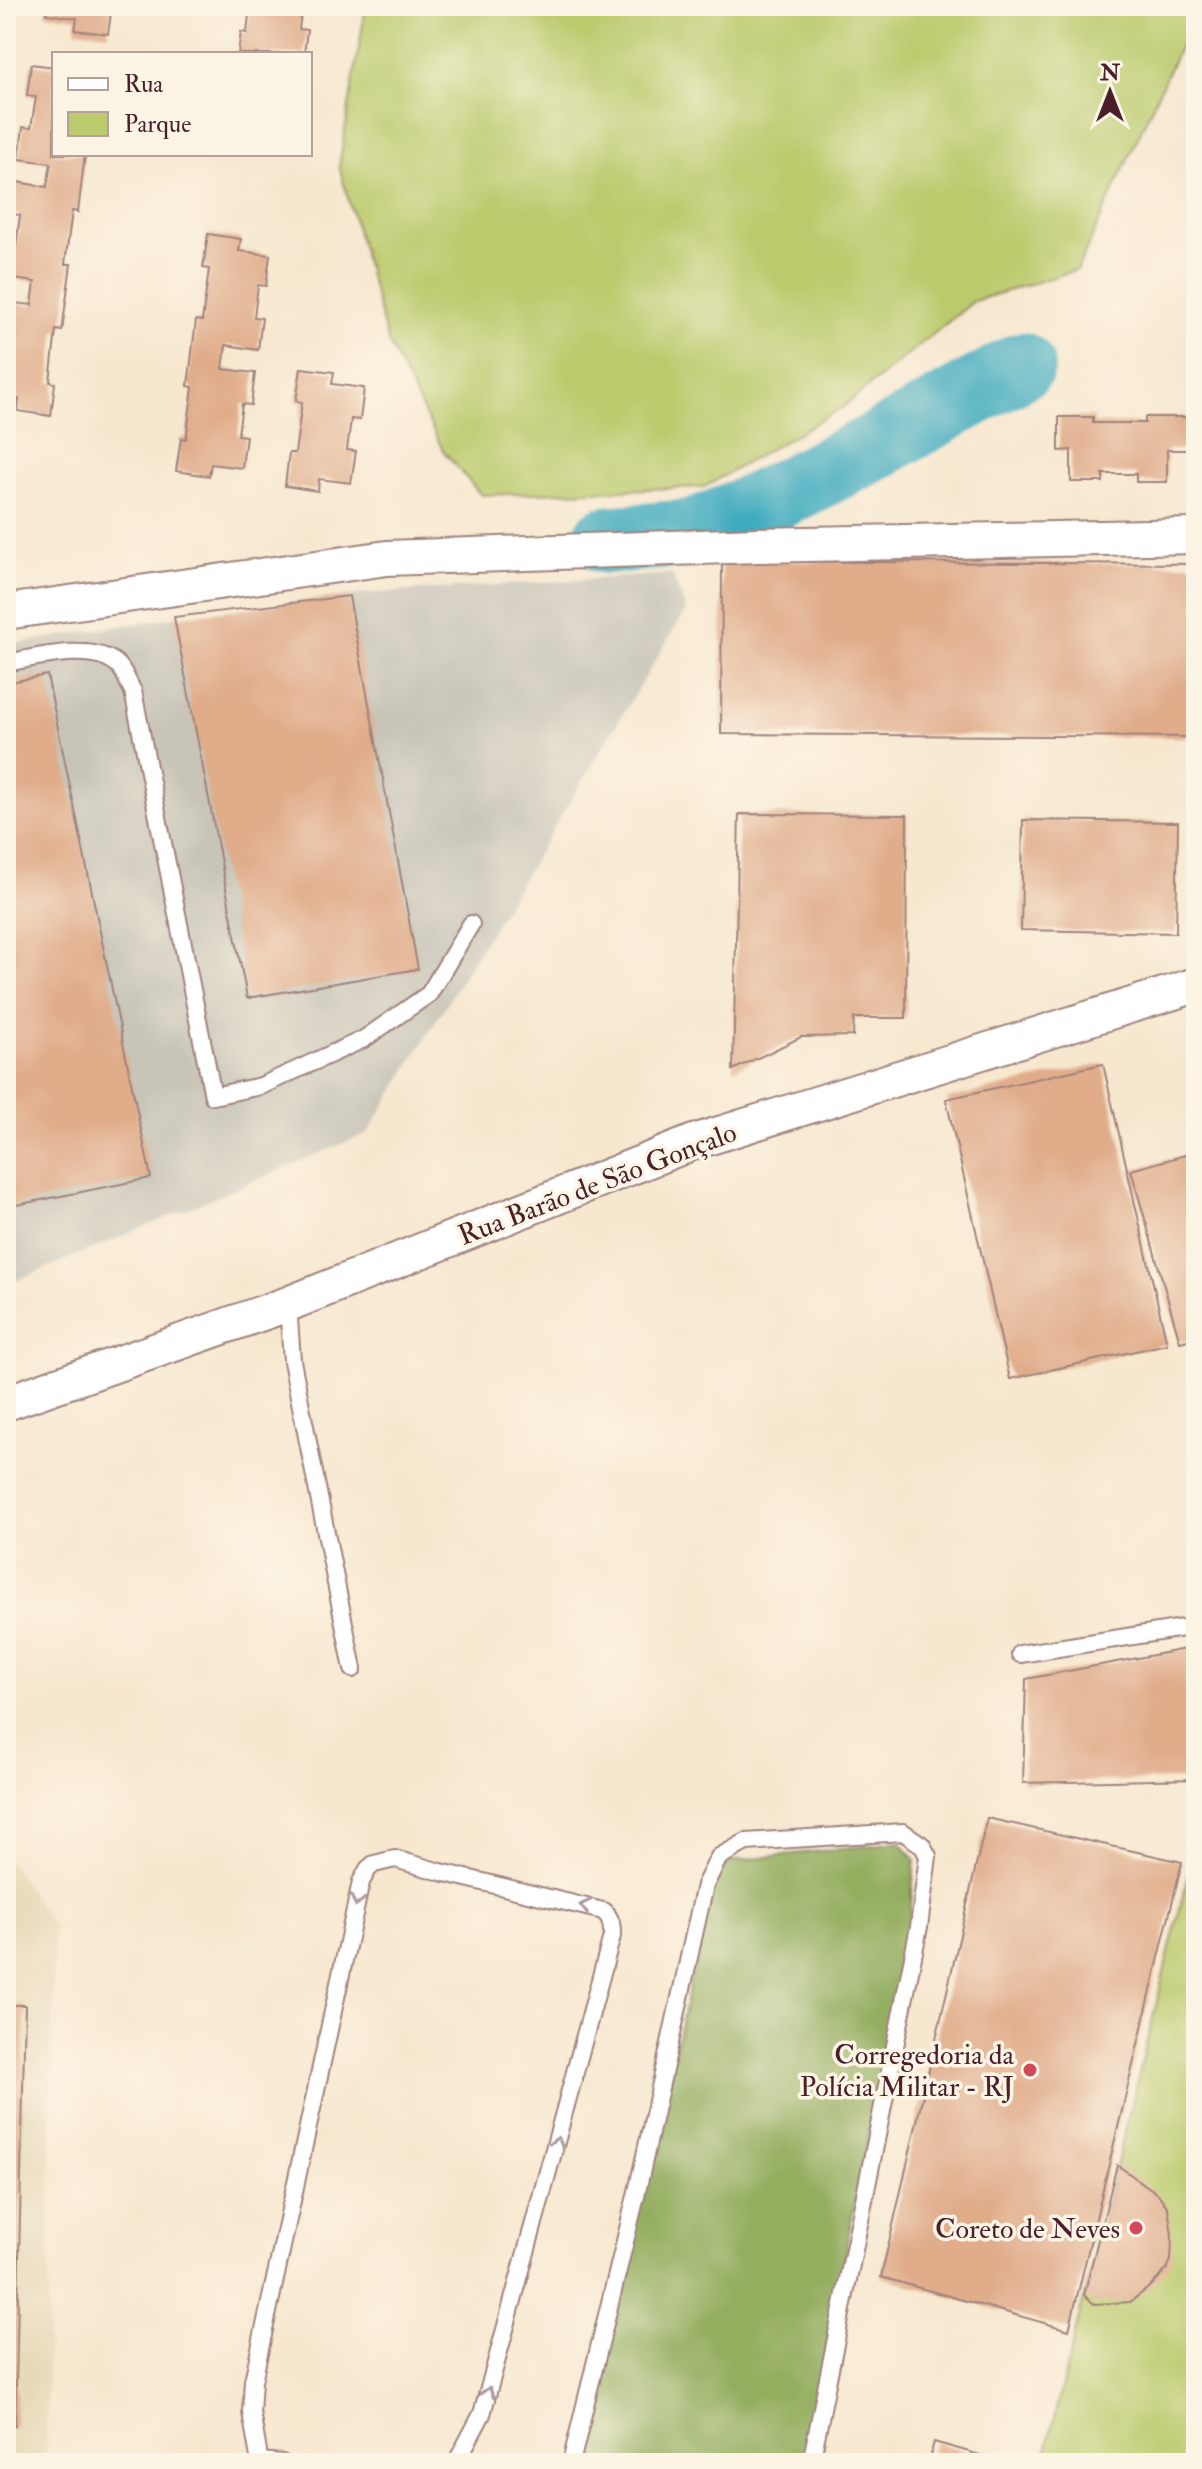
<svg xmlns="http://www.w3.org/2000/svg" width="1202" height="2469" viewBox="0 0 1202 2469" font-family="'IM FELL Double Pica',serif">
  <rect width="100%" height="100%" fill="#fcf5e5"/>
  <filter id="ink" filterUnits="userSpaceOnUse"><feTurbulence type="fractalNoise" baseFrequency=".0125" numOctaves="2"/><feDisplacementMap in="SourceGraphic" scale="16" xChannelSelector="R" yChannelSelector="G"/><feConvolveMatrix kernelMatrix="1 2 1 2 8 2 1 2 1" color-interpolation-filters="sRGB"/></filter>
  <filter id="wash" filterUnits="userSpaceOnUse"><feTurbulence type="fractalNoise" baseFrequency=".006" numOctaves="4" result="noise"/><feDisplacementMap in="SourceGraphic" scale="32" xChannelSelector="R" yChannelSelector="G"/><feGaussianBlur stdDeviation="1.8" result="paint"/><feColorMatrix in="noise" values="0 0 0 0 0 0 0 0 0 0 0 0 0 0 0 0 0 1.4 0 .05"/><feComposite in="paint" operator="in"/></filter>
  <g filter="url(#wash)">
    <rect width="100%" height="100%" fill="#f7e7cf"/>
    <path fill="#e7daba" d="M6,1856L54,1927L46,2463H6Z"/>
    <path fill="#c8c4b8" d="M672,574L686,610L368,1133L6,1285V645L174,617L362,594Z"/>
    <path fill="#bbca6d" stroke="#82744c" stroke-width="2" d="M366,6H1196V11L1077,270L974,301L843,407L704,487L481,495L444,452L388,342L339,166Z
      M1192,1859H1196V2460L1195,2463H1043Z"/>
    <path fill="#94ae60" stroke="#6f6646" stroke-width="2" d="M900,1842L915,1859L909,1927L804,2463H578L712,1890L720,1872L732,1861Z"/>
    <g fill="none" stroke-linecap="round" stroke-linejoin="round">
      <path stroke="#40abbf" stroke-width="68" d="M606,540L693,533L757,506L865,452L1021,366"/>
    </g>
    <g id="blocks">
      <path fill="#e0ac8a" d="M47,6H112L108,34L75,30L77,18L46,14Z
        M250,6H302L299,29L307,30L304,54H238L241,32L247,33Z
        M31,64L54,67V154H85L78,212L72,211L65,264H71L62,331L56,330L50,382L55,383L51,416L18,411L19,399L6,398V302L32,305L35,282L6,278L8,246L16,247L20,215L12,214L16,182L47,187L51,163L19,159L23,127L31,128L36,97L27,95Z
        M208,234L241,239L239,251L270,255L266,286L258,285L254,317L262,318L258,350L226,345L223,369L255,373L251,405L242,404L238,435L246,436L242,468L211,464L209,476L176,471L181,438L186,439L193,387L188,386L196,320L202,321L209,269L203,268Z
        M301,368L334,372L332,384L364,388L360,420L351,419L347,450L356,451L351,483L319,479L318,491L285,486L289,453H295L302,402L296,401Z
        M1059,417H1093V423H1145V417H1196V482H1191V450H1167V482H1136V474H1103V482H1071V450L1059,451Z
        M722,561L1196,564V737L721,734Z
        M349,596L418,969L247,998L174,617Z
        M47,675L151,1178L6,1207V683Z
        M739,814L907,815L906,1018H854L853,1036L801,1037L733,1070Z
        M1023,820L1178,822L1176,933L1021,930Z
        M1103,1064L1167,1344L1010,1379L946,1099Z
        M1196,1152V1338L1180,1342L1131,1170Z
        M1196,1647V1779L1023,1783L1026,1679Z
        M987,1818L1182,1862L1069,2330L881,2277Z
        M6,2005H25L15,2426H6Z
        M1117,2165L1158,2194L1168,2208L1172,2235L1171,2260L1167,2269L1151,2286L1130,2302L1094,2304L1084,2295Z
        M934,2442L1005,2462V2463H928Z"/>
    </g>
  </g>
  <g filter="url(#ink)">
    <use href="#blocks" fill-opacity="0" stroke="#a0837d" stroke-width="2"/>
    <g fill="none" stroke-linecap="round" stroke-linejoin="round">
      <g stroke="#a0837d" stroke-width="20">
        <path id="lane" d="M6,663C35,658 92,642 117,664C124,670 128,683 133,691L213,1096L261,1086L364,1039L429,994L471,924
          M288,1304L292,1361L353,1669
          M1020,1654L1196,1626
          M259,2461L282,2463
          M260,2463L251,2412L253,2381L361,1882L368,1869L374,1864L395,1859L441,1872L603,1911C612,1918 612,1926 612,1936L482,2414L456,2463
          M571,2463L636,2196L705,1885L719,1857L746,1842L903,1832L922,1845L928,1856L919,1927L811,2463"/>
      </g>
      <g stroke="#a0837d" stroke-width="38">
        <path id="street" d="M6,612L387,558L758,545L1196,536
          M6,1403L288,1304L694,1142L1196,985"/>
      </g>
      <use href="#lane" stroke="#fff" stroke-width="16"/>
      <use href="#street" stroke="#fff" stroke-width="34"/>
    </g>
    <defs><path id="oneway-chevron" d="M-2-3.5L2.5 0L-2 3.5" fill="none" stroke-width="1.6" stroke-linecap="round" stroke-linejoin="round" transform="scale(2)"/></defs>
    <g stroke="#ae9aa0">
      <use href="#oneway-chevron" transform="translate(357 1901) rotate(102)"/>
      <use href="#oneway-chevron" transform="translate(585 1906) rotate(-167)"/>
      <use href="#oneway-chevron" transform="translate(557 2142) rotate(-75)"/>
      <use href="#oneway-chevron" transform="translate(488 2392) rotate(-74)"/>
    </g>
  </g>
  <g fill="#d1495b" stroke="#fcf5e5" stroke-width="3">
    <circle cx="1030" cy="2070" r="8"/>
    <circle cx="1136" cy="2228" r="8"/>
  </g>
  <g text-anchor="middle" stroke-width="7" stroke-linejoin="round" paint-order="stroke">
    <g font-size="28" fill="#4a1f2b" stroke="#fcf5e5">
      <text transform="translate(597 1183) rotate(-21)" y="10">Rua Barão de São Gonçalo</text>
    </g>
    <g font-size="28" fill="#4a1f2b" stroke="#fcf5e5" text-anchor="end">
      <text x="1014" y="2064">Corregedoria da<tspan x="1014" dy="32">Polícia Militar - RJ</tspan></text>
      <text x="1120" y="2238">Coreto de Neves</text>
    </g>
  </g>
  <rect width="1202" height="2469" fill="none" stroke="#fcf5e5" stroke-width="32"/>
  <rect x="52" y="52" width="260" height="104" fill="#fcf5e5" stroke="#b59f9b" stroke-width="2"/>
  <rect x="68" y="78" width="40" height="12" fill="#ffffff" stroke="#b59f9b" stroke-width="2"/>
  <text x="124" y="92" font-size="24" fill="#4a1f2b">Rua</text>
  <rect x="68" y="112" width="40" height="24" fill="#bbca6d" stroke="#b59f9b" stroke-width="2"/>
  <text x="124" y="132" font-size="24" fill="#4a1f2b">Parque</text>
  <g transform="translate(1110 92)" stroke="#fcf5e5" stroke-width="6" paint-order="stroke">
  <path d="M0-6L14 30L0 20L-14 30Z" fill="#4a1f2b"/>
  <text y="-12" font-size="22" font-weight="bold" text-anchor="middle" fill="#4a1f2b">N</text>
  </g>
</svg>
